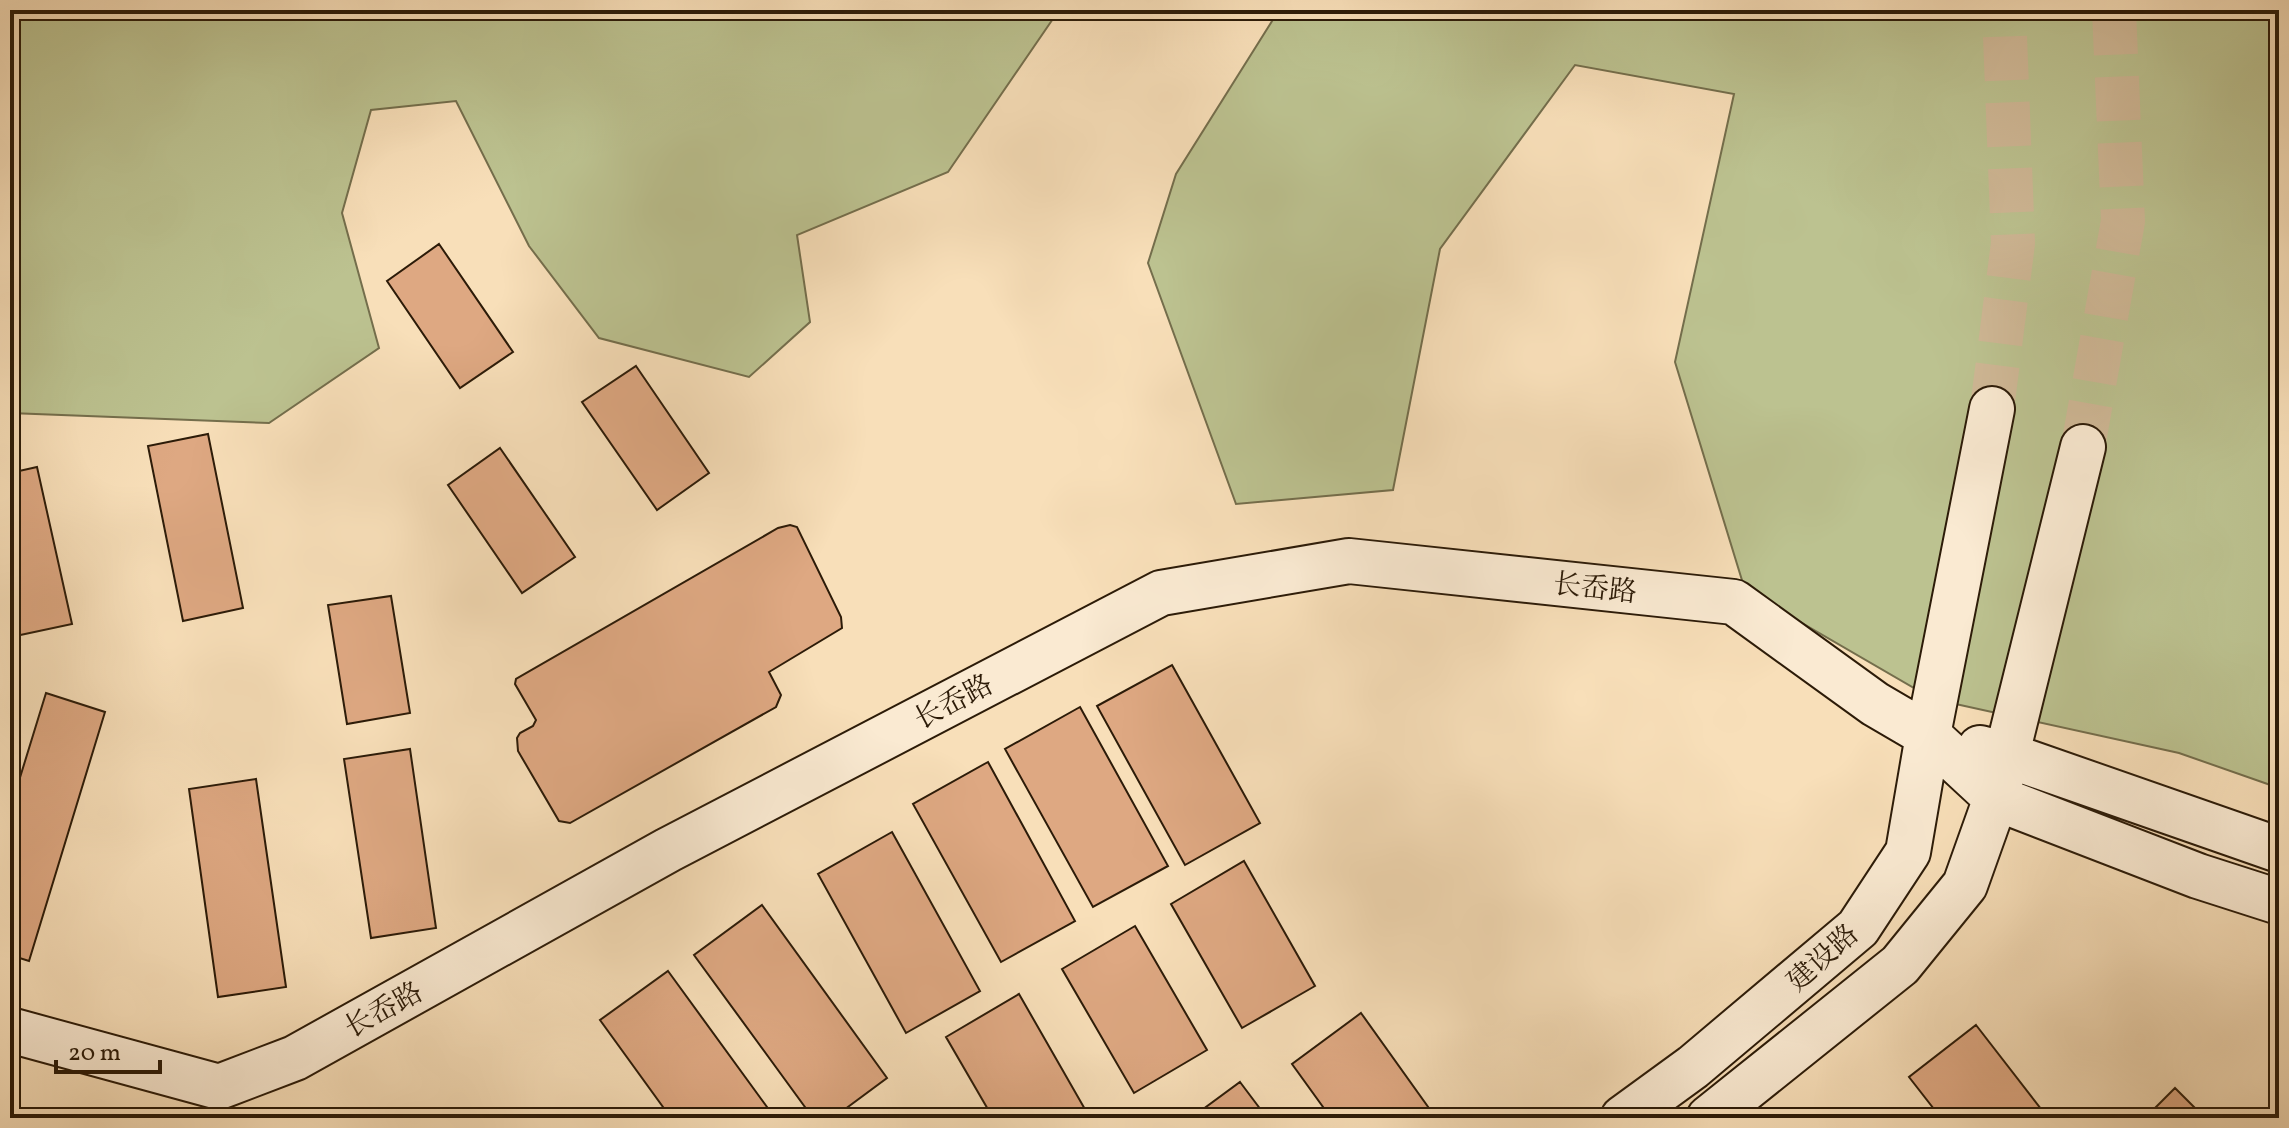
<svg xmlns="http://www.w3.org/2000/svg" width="2289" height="1128" viewBox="0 0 2289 1128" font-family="Vollkorn,'Noto Serif SC',serif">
  <rect width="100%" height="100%" fill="#f8dfb9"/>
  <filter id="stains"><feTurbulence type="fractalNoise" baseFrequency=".0025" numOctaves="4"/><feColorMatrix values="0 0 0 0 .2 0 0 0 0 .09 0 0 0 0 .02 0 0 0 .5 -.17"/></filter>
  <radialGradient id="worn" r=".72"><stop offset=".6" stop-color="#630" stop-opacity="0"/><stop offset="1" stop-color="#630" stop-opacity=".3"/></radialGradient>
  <path fill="#bcc290" stroke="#746e4c" stroke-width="2" d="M10,10H1059L948,172L797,235L810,322L749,377L599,338L529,246L456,101L371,110L342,213L379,348L269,423L10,413Z
    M1279,10H2279V788L2179,753L1933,699L1745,590L1675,362L1734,94L1575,65L1440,249L1393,490L1236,504L1148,263L1176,174Z"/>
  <path fill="#dea882" stroke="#2c1b08" stroke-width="2" d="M439,244L513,352L460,388L387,281Z
    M636,366L709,473L657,510L582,402Z
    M208,434L243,608L183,621L148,446Z
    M500,448L575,557L522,593L448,485Z
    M37,467L72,624L11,637L10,473Z
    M790,525L797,527L841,617L842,628L769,672L781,695L776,707L570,823L559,821L518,751L517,738L520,733L533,726L536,720L515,684L516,679L778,528Z
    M391,596L410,713L347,724L328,605Z
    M1172,665L1260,823L1185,865L1097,706Z
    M46,693L105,712L29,961L10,955V810Z
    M1080,707L1168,866L1093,907L1005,749Z
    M410,749L436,928L371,938L344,759Z
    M988,762L1075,921L1001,962L913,804Z
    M256,779L286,987L218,997L189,789Z
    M892,832L980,991L906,1033L818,874Z
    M1244,861L1315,986L1242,1028L1171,904Z
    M762,905L887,1078L833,1118H813L694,955Z
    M1135,926L1207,1050L1134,1093L1062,969Z
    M668,971L775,1118H671L600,1020Z
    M1019,994L1090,1118H993L946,1037Z
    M1361,1013L1436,1118H1331L1292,1064Z
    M1976,1025L2048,1118H1941L1909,1077Z
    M1240,1082L1267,1118H1191Z
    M2175,1088L2205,1118H2145Z"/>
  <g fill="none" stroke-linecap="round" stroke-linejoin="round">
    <path stroke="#cfb896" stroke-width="44" stroke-dasharray="44 22" stroke-linecap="butt" d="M1992,409L2013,243L2004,10
      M2083,447L2123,221L2114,10"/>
    <g stroke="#2c1b08" stroke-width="48">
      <path id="secondary" d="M1980,748L2007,755L2279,850
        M10,1030L219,1087L295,1058L668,850L1161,593L1349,561L1734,602L1875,704L1928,735L1996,798L2198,876L2279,902
        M1623,1118L1693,1067L1858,928L1908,852L1928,735L1992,409
        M1709,1118L1900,965L1965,885L1996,798L2083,447"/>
    </g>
    <use href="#secondary" stroke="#faead2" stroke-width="44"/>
  </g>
  <g text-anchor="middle" stroke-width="7" stroke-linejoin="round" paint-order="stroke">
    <g font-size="28" fill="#2c1b08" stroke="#faead2">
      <text transform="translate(1595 587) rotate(6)" y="10">长岙路</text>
      <text transform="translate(953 701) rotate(-28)" y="10">长岙路</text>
      <text transform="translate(1822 957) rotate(-42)" y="10">建设路</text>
      <text transform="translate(383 1009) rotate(-29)" y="10">长岙路</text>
    </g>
  </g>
  <rect width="2289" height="1128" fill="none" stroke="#f8dfb9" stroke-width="40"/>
  <rect x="12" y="12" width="2265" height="1104" fill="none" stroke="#2c1b08" stroke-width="4"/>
  <rect x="20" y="20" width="2249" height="1088" fill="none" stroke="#2c1b08" stroke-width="2"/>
  <path d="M56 1060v12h104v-12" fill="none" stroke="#2c1b08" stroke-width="4"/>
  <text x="68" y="1060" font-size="24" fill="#2c1b08" stroke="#faead2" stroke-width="6" paint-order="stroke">20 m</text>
  <rect width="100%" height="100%" filter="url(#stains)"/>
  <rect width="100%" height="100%" fill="url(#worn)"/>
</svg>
